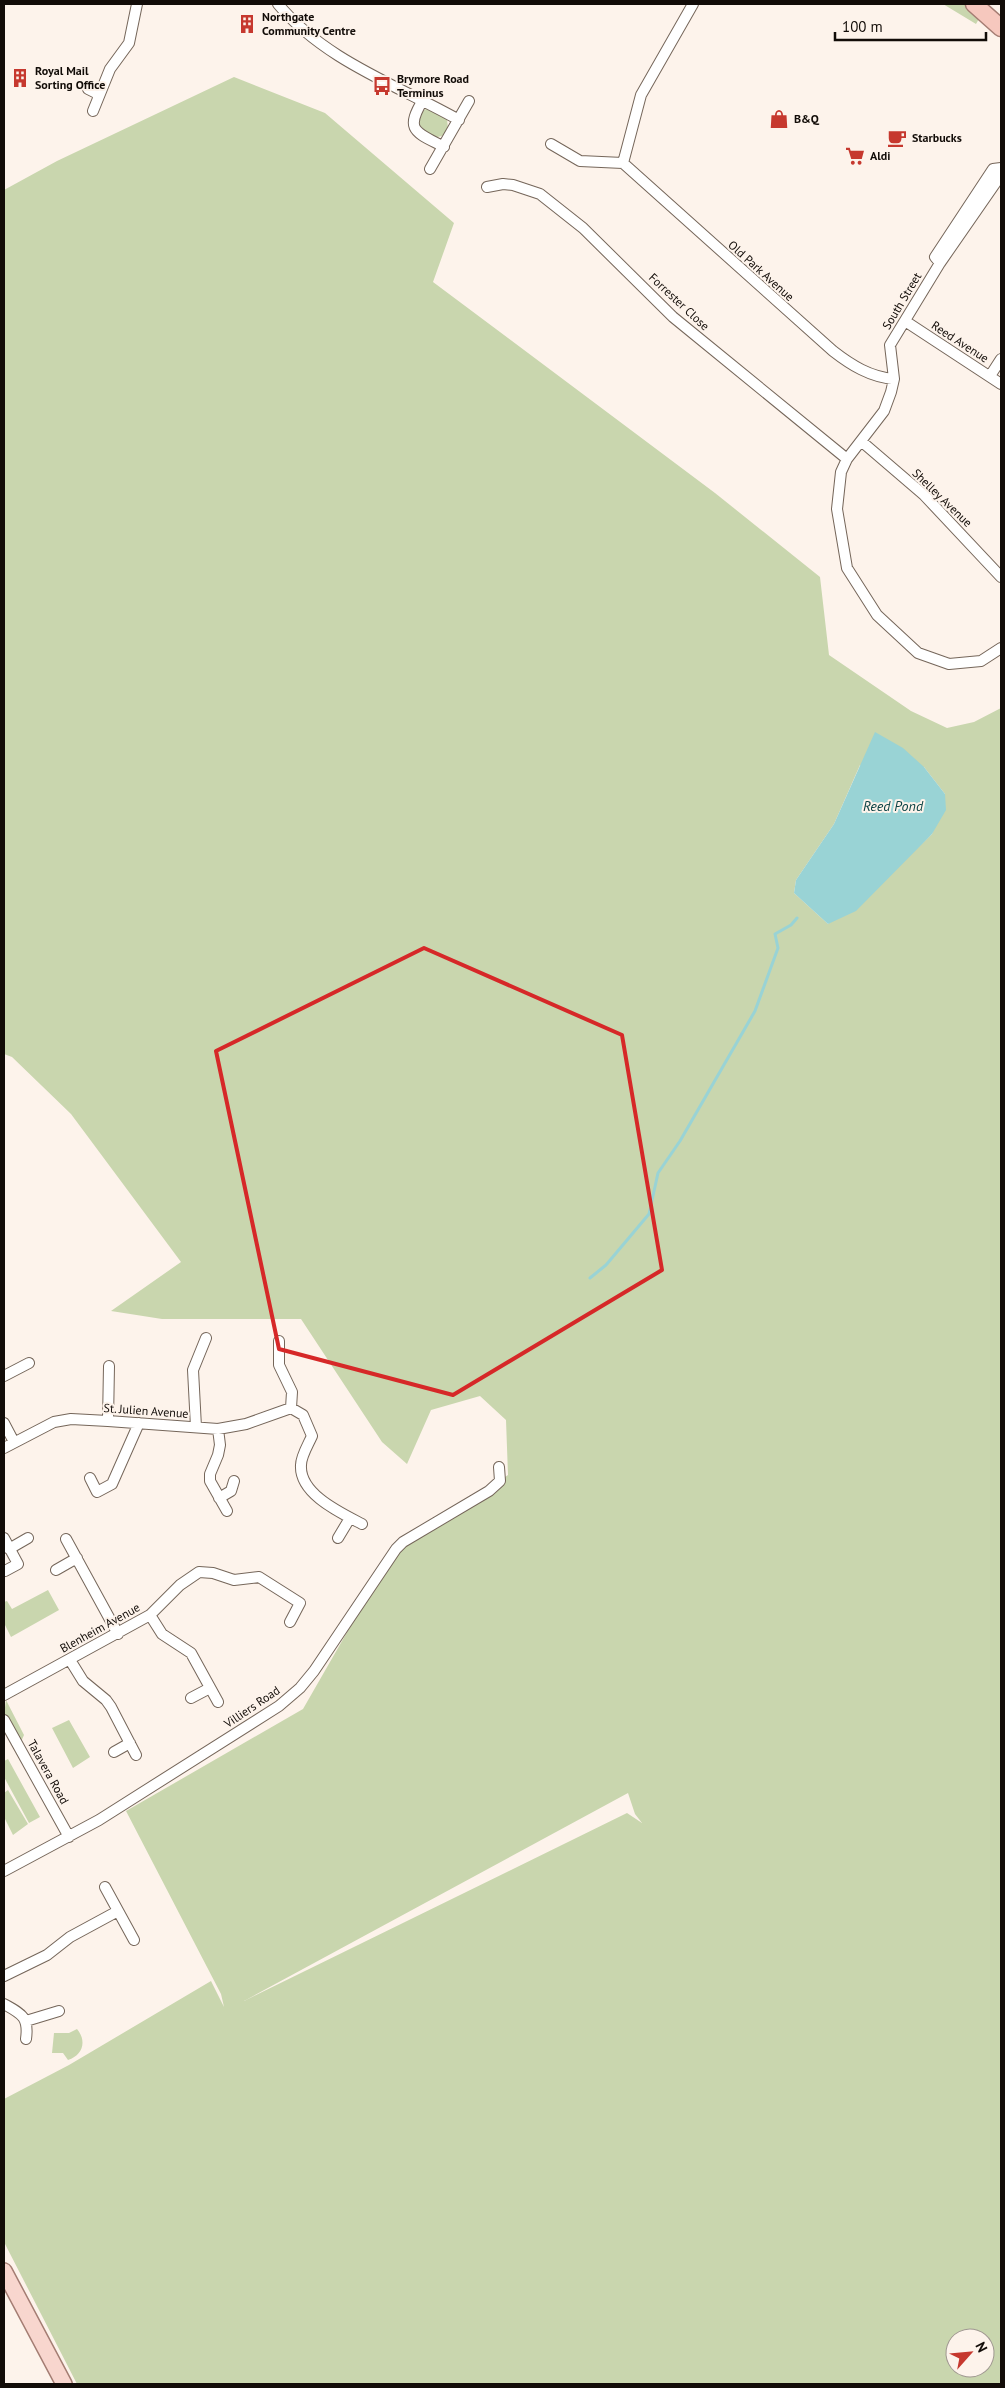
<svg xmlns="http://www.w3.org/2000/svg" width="1005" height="2388" viewBox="0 0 1005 2388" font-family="'PT Sans',sans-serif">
  <rect width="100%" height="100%" fill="#fdf3eb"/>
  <path fill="#c9d6ae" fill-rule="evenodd" d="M943,4H966L980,17L976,24Z
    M234,77L325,113L454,223L433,282L715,493L820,577L829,655L911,711L947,728L974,722L1001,708V2384H77L4,2242V2099L69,2065L211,1981L224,2007L221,1994L126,1811L303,1709L369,1594L403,1547L508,1475L506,1420L480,1396L431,1410L407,1464L382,1442L301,1319H162L111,1311L181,1262L71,1114L12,1057L4,1054V190L57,161ZM860,765L924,767L945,794L932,834L895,869L828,924L794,893L796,880L834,824ZM628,1793L635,1814L642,1823L627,1813L244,2001ZM955,2338H985V2368H955Z
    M426,109L431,110L447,119L448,129L442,136L433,138L417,125L419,113Z
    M48,1590L59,1610L11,1637L4,1623V1602L7,1601L12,1609Z
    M6,1700L24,1735L20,1744L4,1715Z
    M69,1720L90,1757L73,1768L52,1728Z
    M8,1759L40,1817L29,1823L4,1777V1761Z
    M8,1790L28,1824L13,1835L4,1817V1793Z
    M77,2029C87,2041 83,2055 68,2060L63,2053H52L54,2033H69Z"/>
  <path fill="#99d3d5" d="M875,732L903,748L924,767L945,794L946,810L932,834L856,911L828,924L794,893L796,880L834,824Z"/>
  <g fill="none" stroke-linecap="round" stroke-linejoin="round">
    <path stroke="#99d3d5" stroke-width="3" d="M590,1278L606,1265L649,1214L658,1173L680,1141L755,1011L778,948L775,934L791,925L797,918"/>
    <g stroke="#75665a" stroke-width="12">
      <path id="minor" d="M278,4C324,60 397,85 459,120
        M693,4L641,95L623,163L833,351C851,365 870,377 894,379
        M88,89L98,94
        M423,100C404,131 416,132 444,147
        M93,111L110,69L129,43L137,4
        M551,144L580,161L623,163
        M430,169L469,101
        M1001,175L940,263L890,345L894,379L891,392L884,411L847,459L841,472L837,509L847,568L877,615L918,653L949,664L981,661L1001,648
        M487,187L503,184L513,185L540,194L583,228L673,317L847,459
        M940,263L935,257L993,169L1001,168
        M905,321L1001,384
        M990,376L1001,359
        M861,441L924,495L1001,577
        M279,1341V1365L292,1392L291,1408L303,1415L312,1436C308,1445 301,1456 301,1465C299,1494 341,1513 362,1524
        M4,1376L29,1363
        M108,1421L109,1366
        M4,1423L14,1442
        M196,1427L193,1370L206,1338
        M218,1429L220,1445L218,1455L210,1474V1481L227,1511
        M4,1448L54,1422L71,1419L108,1421L218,1429L246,1424L291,1408
        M90,1478L97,1492L112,1484L139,1423
        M219,1498L231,1491L234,1481
        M4,1538L18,1564L5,1571
        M338,1538L350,1518
        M66,1539L118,1634
        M9,1549L28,1538
        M56,1570L77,1558
        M150,1615L162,1634L191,1653L218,1702
        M70,1660L83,1681L106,1700L111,1707L136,1755
        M4,1695L150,1615L180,1585L199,1572L213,1573L234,1580L259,1577L300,1603L290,1622
        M191,1698L210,1688
        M4,1720L69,1837
        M114,1752L130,1743
        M4,1871L99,1820L279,1706L300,1688L314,1671L396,1549L403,1542L489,1491L500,1481L499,1467
        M105,1887L134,1940
        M4,1976L47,1955L70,1937L118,1911
        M4,2004C22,2014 29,2017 26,2039
        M26,2021L59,2011"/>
    </g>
    <g stroke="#a47d73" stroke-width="18">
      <path id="primary" d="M4,2271L64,2384"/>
    </g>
    <g stroke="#a47d73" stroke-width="19">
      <path id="trunk" d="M974,4L1001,28"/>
    </g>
    <use href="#minor" stroke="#fff" stroke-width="10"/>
    <use href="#primary" stroke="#f8d6ce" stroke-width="15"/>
    <use href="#trunk" stroke="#f6c8be" stroke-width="16"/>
  </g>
  <path fill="none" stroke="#d62828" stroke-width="4" stroke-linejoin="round" d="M424,948L622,1035L662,1270L453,1395L279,1349L216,1051Z"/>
  <defs>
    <g id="building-bare" transform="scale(1.5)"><path d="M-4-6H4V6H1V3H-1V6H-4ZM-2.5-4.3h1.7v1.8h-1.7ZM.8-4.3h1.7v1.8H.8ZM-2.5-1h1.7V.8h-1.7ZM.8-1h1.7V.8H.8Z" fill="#c6382e" stroke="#fdf3eb" stroke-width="2.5" paint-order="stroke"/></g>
    <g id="bus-bare" transform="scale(1.5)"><path d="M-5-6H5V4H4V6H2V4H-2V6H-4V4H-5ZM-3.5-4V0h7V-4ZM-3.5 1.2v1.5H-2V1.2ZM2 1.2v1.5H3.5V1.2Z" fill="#c6382e" stroke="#fdf3eb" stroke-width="2.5" paint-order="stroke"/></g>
    <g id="shop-bare" transform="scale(1.5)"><path d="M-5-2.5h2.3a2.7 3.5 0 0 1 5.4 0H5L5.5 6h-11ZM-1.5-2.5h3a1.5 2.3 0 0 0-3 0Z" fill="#c6382e" stroke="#fdf3eb" stroke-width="2.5" paint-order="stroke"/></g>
    <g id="cafe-bare" transform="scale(1.5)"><path d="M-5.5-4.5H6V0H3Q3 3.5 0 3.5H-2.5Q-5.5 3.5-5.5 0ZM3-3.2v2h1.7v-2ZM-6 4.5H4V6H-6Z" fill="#c6382e" stroke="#fdf3eb" stroke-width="2.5" paint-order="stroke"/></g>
    <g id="supermarket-bare" transform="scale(1.5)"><path d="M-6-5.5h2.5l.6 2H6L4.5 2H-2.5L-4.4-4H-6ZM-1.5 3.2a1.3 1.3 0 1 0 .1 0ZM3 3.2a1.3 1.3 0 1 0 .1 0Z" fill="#c6382e" stroke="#fdf3eb" stroke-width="2.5" paint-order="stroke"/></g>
  </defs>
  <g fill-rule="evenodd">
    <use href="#building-bare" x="247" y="24"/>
    <use href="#building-bare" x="20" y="78"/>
    <use href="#bus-bare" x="382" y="86"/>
    <use href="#shop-bare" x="779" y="119"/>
    <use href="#cafe-bare" x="897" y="138"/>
    <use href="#supermarket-bare" x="855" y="156"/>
  </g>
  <g text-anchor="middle" stroke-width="4" stroke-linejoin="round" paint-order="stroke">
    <g font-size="12" font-weight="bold" fill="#120c08" stroke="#fdf3eb" text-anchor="start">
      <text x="262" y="21">Northgate<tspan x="262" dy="14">Community Centre</tspan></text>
      <text x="35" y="75">Royal Mail<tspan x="35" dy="14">Sorting Office</tspan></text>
      <text x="397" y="83">Brymore Road<tspan x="397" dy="14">Terminus</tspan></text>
      <text x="794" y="123">B&amp;Q</text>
      <text x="912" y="142">Starbucks</text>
      <text x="870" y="160">Aldi</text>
    </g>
    <g font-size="12" fill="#120c08" stroke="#fdf3eb">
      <text transform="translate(761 271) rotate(42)" y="4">Old Park Avenue</text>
      <text transform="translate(902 301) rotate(-59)" y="4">South Street</text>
      <text transform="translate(679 302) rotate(43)" y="4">Forrester Close</text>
      <text transform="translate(960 342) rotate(33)" y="4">Reed Avenue</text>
      <text transform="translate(942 498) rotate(44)" y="4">Shelley Avenue</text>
      <text transform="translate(146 1411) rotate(4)" y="4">St. Julien Avenue</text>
      <text transform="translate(100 1628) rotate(-29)" y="4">Blenheim Avenue</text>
      <text transform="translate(252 1707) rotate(-34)" y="4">Villiers Road</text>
      <text transform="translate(48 1772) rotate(61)" y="4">Talavera Road</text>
    </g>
    <g font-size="14" font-style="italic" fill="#0c4345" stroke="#fdf3eb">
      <text x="893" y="811">Reed Pond</text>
    </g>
  </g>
  <rect width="1005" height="2388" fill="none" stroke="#120c08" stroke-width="10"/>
  <g transform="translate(970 2353) rotate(63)"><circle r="24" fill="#fdf3eb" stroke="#9f9790"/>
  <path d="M0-4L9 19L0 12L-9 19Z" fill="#c6382e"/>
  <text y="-8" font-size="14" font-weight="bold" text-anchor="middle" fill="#120c08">N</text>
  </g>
  <path d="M835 32v8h151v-8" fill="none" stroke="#120c08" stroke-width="2.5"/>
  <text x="842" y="32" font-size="15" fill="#120c08" stroke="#fdf3eb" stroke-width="4" paint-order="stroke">100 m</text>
</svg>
